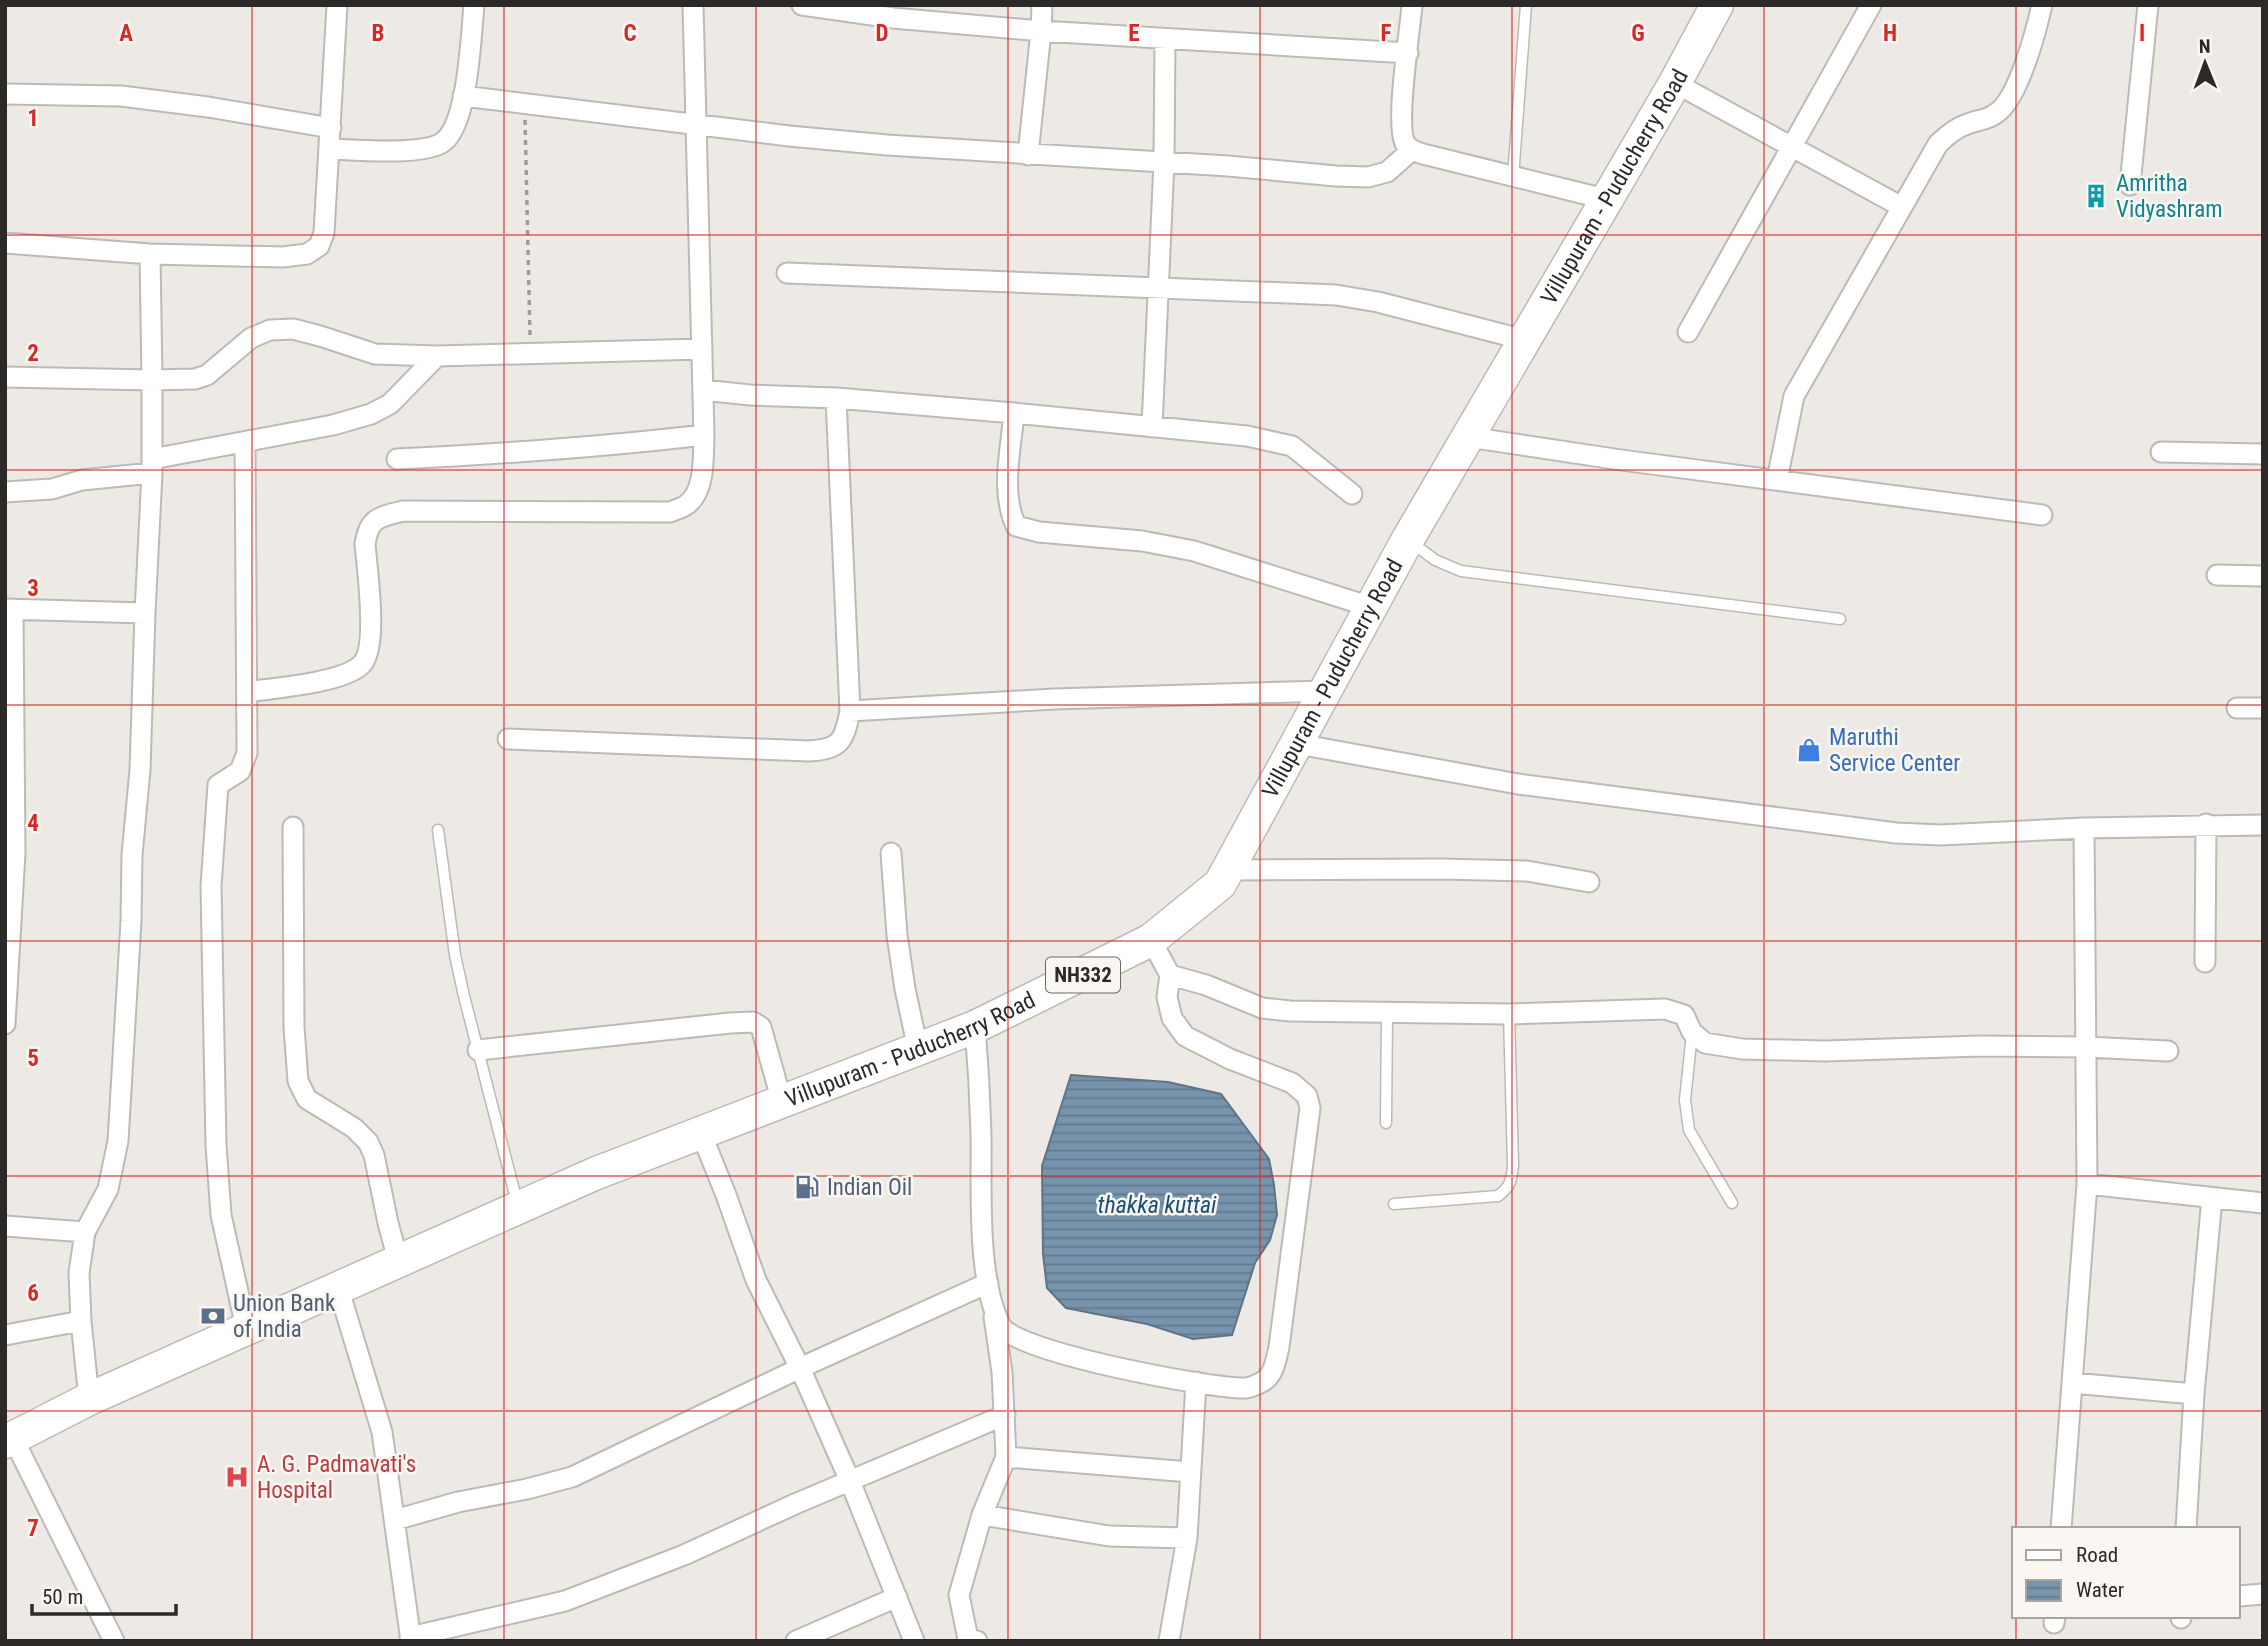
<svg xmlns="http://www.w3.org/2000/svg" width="2268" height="1646" viewBox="0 0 2268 1646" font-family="'Roboto Condensed',sans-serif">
  <defs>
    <pattern id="water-rules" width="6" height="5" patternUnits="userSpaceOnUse" patternTransform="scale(1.75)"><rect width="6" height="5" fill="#7794ad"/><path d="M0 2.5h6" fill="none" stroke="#62798d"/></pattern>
  </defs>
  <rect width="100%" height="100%" fill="#edeae5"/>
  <path fill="url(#water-rules)" stroke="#607485" stroke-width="2" d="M1071,1075L1168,1082L1221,1094L1269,1159L1274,1185L1277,1215L1270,1240L1255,1263L1232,1335L1193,1339L1147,1324L1066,1308L1047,1288L1043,1254L1042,1166Z"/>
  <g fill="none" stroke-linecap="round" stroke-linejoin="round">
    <g stroke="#bdbab5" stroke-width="13">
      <path id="service" d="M1513,177L1526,5
        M1411,542L1435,560L1461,571L1840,619
        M438,830L455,955L464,996L517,1202
        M1692,1033L1685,1100L1689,1130L1732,1203
        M1386,1123L1387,1013
        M1394,1204L1498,1196C1510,1187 1512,1180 1513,1165L1509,1014"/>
    </g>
    <g stroke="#bdbab5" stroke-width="23">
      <path id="minor" d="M802,5L893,18L1041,31L1028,155
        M1042,5L1041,31L1408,53
        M1412,5C1410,32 1395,123 1405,143C1409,150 1416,152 1423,154L1605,199
        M1675,83L1902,207
        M5,94L121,96L208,107L331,128
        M463,96L789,136L887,145L1228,166L1336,176L1368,177L1387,172L1412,150
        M330,149C355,150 424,156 443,142C468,124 471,36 474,5
        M2130,185L2148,5
        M5,243L150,254L283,257L307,254L319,246L324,233L337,5
        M787,273L1336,295L1378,302L1525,340
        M1688,332L1871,5
        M5,377L152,380L150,254
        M703,390L750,395L836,398L1014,413L1247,436L1292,446L1352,494
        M836,398L850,711L1054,699L1325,691
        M1014,413C1011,449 1000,492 1016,526L1039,532L1142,541L1194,551L1371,607
        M1152,427L1164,162L1165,39
        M1468,437L1621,460L2042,515
        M245,442L247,753L240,771L218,785L211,886L216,1145L221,1215L246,1328
        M2161,452L2263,454
        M152,459L333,425L371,414L390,404L437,356
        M397,459C500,454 602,447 704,435
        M1777,480L1794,396L1938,144C1948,134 1957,127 1970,123C1979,120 1987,120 1995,114C2018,101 2036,31 2042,5
        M5,492L52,489L82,480L152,473
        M2217,575L2263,576
        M5,609L145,613L140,770L132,855L131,921L118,1141L108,1189L85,1232L79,1273L81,1321L89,1399
        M145,613L152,473V380L195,379L207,375L251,338L270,330L293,329L320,336L375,354L437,356L702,349
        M247,692C274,688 342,683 361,665C379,649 367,569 365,544C369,517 380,517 403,511L670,512C675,510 682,508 686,505C706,492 703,455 704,435L693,5
        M2237,708H2263
        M508,739L809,751C840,749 844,742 850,711
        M1298,744L1518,784L1896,833L1941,835L2084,828L2263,825
        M293,827L294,1027L298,1081L307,1099L354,1128L368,1142L374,1155L388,1223L398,1260
        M891,853L897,935L905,989L918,1049
        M1229,870L1441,869L1527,871L1589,882
        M2205,962L2206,824
        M1170,975L1206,985L1262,1008L1290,1011L1509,1014L1665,1009L1684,1015L1692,1032L1705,1043L1742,1049L1825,1051L1980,1046L2087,1047L2168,1051
        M5,1024L15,853L13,609
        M975,1027C978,1062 980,1097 981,1133C982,1187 976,1279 1001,1326C1015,1352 1211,1389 1245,1388C1250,1388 1256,1385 1260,1383C1274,1377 1276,1360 1279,1347L1310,1108L1307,1096L1292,1083L1230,1059L1185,1036L1172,1018L1167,997L1170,975L1151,940
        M478,1050L730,1023L753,1022L761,1027L782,1102
        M701,1133L726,1195L756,1280L800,1368L850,1481L914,1641
        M2087,1184L2263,1203
        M5,1226L85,1232
        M338,1287L382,1432L411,1641
        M5,1335L81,1321
        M2072,1383L2194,1394
        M13,1438L114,1641
        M1006,1457L1190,1472
        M982,1515L1109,1536L1187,1538
        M395,1520L458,1502L527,1489L572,1477L800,1368L988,1283
        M2061,1529L2087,1184L2084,828
        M2186,1529L2194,1394L2212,1198
        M2238,1596L2263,1594
        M2181,1618V1616
        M2054,1623L2055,1616
        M410,1637L565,1601L684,1555L795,1504L1005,1415
        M796,1641L897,1597
        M977,1641L968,1639L959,1595L982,1515L1006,1457L1002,1372L994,1317
        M1169,1641L1187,1538L1196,1382"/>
    </g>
    <g stroke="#bdbab5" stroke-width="35">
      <g id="trunk">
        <path id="s1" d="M5,1442L89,1399L594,1174L975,1027L1151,940L1220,884L1408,539L1675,83L1717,5"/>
      </g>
    </g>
    <path stroke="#9e9c98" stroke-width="3.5" stroke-dasharray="5 5" stroke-linecap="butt" d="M525,120L530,336"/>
    <use href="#service" stroke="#fff" stroke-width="10"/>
    <use href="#minor" stroke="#fff" stroke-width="19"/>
    <use href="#trunk" stroke="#fff" stroke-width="32"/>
  </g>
  <path fill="none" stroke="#d62828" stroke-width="2" stroke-opacity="0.55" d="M252,5V1641M504,5V1641M756,5V1641M1008,5V1641M1260,5V1641M1512,5V1641M1764,5V1641M2016,5V1529M5,235H2263M5,470H2263M5,705H2263M5,941H2263M5,1176H2263M5,1411H2263M2016,1616V1641"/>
  <defs>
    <g id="building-bare" transform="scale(1.89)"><path d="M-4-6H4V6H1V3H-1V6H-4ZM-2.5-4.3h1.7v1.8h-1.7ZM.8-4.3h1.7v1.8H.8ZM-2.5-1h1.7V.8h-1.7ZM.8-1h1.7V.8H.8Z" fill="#0f9aa8" stroke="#faf7f2" stroke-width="2.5" paint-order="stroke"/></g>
    <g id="shop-bare" transform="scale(1.89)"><path d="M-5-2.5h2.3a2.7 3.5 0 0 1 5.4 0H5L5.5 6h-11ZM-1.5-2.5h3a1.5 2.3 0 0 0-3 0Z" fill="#3f7fe0" stroke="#faf7f2" stroke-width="2.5" paint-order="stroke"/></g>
    <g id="fuel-bare" transform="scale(1.89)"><path d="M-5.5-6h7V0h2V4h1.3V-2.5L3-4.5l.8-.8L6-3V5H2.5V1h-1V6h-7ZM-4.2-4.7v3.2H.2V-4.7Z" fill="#5c6f8a" stroke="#faf7f2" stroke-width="2.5" paint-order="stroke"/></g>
    <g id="bank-bare" transform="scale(1.89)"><path d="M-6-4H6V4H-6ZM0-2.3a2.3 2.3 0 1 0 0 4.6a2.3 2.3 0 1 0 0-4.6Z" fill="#5c6f8a" stroke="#faf7f2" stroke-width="2.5" paint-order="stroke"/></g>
    <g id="hospital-bare" transform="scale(1.89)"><path d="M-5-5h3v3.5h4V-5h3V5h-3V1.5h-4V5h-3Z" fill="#e0444e" stroke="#faf7f2" stroke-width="2.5" paint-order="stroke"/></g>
  </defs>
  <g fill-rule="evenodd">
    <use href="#building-bare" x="2096" y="196"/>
    <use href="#shop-bare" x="1809" y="750"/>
    <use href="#fuel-bare" x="807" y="1187"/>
    <use href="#bank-bare" x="213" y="1316"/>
    <use href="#hospital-bare" x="237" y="1477"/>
  </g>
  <g text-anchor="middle" stroke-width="5" stroke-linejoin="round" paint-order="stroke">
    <rect fill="#faf7f2" stroke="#696865" stroke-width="2" x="1046" y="957.5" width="74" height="35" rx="5"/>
    <g font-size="21" font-weight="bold" fill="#2b2a28">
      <text x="1083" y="982">NH332</text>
    </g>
    <g font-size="23" fill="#0d838f" stroke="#faf7f2" text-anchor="start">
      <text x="2116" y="191">Amritha<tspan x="2116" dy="26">Vidyashram</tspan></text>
    </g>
    <g font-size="23" fill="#2b2a28" stroke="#faf7f2">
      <text dy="8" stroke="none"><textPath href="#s1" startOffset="2142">Villupuram - Puducherry Road</textPath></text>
      <text dy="8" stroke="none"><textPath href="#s1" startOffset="1575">Villupuram - Puducherry Road</textPath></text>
      <text dy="8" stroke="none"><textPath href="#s1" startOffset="987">Villupuram - Puducherry Road</textPath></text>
    </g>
    <g font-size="23" fill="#366cbe" stroke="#faf7f2" text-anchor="start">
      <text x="1829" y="745">Maruthi<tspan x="1829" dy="26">Service Center</tspan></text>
    </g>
    <g font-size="23" fill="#4e5e75" stroke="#faf7f2" text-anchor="start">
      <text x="827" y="1195">Indian Oil</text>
      <text x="233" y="1311">Union Bank<tspan x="233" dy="26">of India</tspan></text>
    </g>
    <g font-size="23" fill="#be3a42" stroke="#faf7f2" text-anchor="start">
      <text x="257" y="1472">A. G. Padmavati's<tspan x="257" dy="26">Hospital</tspan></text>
    </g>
    <g font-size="24" font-style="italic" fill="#1f4f73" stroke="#faf7f2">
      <text x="1157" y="1213">thakka kuttai</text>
    </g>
  </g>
  <g font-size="23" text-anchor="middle" font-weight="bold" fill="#d62828" stroke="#faf7f2" stroke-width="5" stroke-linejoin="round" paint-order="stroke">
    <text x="126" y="41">A</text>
    <text x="378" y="41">B</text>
    <text x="630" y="41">C</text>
    <text x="882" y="41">D</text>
    <text x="1134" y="41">E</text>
    <text x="1386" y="41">F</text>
    <text x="1638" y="41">G</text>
    <text x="1890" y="41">H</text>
    <text x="2142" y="41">I</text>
    <text x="33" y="126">1</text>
    <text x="33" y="361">2</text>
    <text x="33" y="596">3</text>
    <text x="33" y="831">4</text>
    <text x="33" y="1066">5</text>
    <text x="33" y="1301">6</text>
    <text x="33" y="1536">7</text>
  </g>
  <rect width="2268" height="1646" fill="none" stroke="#2b2a28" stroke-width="14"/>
  <rect x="2012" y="1527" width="228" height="91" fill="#faf7f2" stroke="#a7a5a1" stroke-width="2"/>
  <rect x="2026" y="1550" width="35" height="10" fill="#ffffff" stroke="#a7a5a1" stroke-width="2"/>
  <text x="2076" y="1562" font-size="21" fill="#2b2a28">Road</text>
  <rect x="2026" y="1580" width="35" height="21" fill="url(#water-rules)" stroke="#a7a5a1" stroke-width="2"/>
  <text x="2076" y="1597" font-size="21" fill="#2b2a28">Water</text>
  <g transform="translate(2205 63) rotate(359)" stroke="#faf7f2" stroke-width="5" paint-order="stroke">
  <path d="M0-5L12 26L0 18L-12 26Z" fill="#2b2a28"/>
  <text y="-10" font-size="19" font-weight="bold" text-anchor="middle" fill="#2b2a28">N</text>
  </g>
  <path d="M32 1604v10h144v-10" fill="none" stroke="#2b2a28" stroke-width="3.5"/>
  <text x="42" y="1604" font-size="21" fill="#2b2a28" stroke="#faf7f2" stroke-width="5" paint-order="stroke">50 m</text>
</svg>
